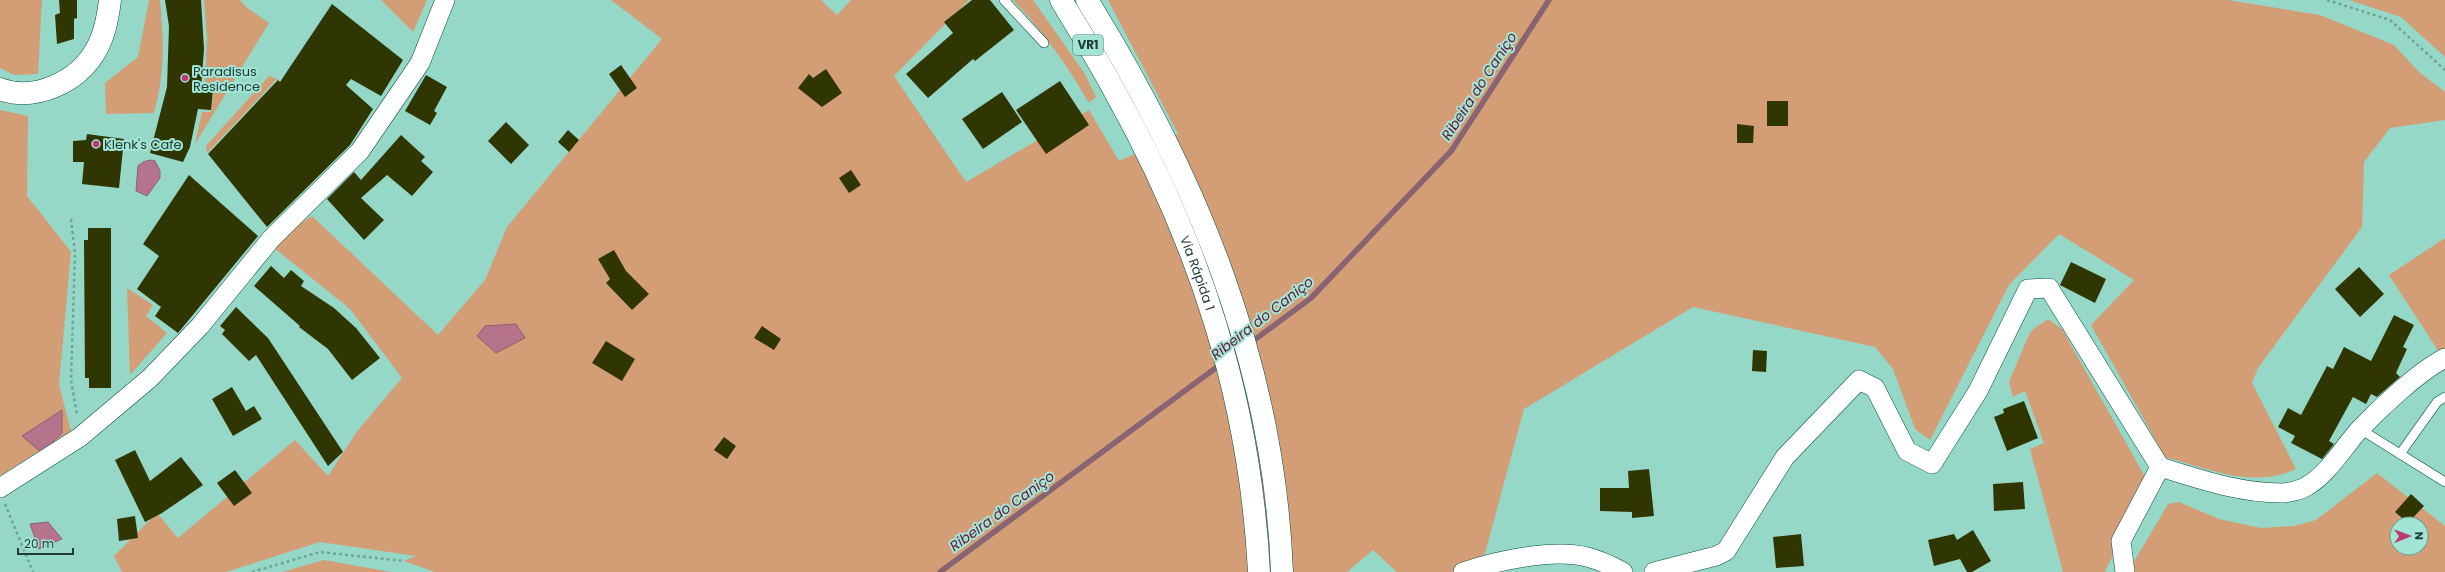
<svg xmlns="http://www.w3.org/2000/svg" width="2445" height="572" viewBox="0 0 2445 572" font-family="Poppins,sans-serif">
  <rect width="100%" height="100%" fill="#96d8c7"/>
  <path fill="#d39d76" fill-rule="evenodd" d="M0,0H42L38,74L14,75L0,68Z
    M149,0H160C164,39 165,75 154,113L106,114L105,83L138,57Z
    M204,0H240L246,7L269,23L195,144L202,112H211L214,89L205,87L207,37Z
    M381,0H427L413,32Z
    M611,0H821L837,15L851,0H969L894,76L966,182L1089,110L1119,161L1178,134L1108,0H2228L2320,15L2394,45L2419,72L2445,92V120L2390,128L2364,162L2362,227L2258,368L2252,383L2296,469C2252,489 2209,469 2165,457L2091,325L2134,280L2059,234L2009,285L1930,440L1915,429L1893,369L1875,347L1693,307L1524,409L1484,557L1468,572H1397L1373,550L1347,572H435L404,561L416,556L320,542L226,572H122L114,556L157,513L178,538L295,440L328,476L358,430L402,378L350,309L273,247L297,225L312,216L438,335L485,280L507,227L662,39Z
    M1013,0H1033L1085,74L1096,97L1089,103C1066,63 1045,34 1013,0Z
    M2349,0H2445V57L2401,17Z
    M269,76L277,79L207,153L206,146Z
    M0,110L28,116L27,196L71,252L59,385L71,431L0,476Z
    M2445,238V348L2439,352L2389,275Z
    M127,288L153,305L146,316L167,333L130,375Z
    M2048,319L2062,329L2148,482L2105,572H2063L2030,449L2044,443L2025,391L2013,397L2009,382L2027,339L2032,330Z
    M2377,473L2445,526V572H2131L2135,560L2168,504L2179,502L2219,519L2261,528L2294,526L2316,520ZM2397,524H2421V548H2397Z
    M324,560L391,572H282Z"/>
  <path fill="#b5748b" stroke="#886371" d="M150,160L155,161L160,171V178L147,196L136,191L138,166L143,162Z
    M516,324L525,338L496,353L477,336L485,326Z
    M62,410V433L42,453L22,436Z
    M48,522L62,539L39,549L30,524Z"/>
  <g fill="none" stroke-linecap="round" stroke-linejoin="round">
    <path stroke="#886371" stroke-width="5.5" d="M1249,344L1311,298L1452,150L1549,0
      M940,572L1221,364"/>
  </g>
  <path fill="#2f3602" d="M59,0H77V18L74,19V39L57,44L55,15L60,13Z
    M165,0H201L204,49L201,88L213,90L211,110L198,109L190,147L183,162L150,153L167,87L169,26Z
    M972,0H990L1014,30L975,61L973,59L928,98L906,74L953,33L944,22Z
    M332,4L403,60L381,96L351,79L346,85L373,109L350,145L267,227L208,154L278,80L280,82Z
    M621,65L637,88L625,97L609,74Z
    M826,69L842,93L822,107L798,88L809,74L813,78Z
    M426,75L447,87L434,111L437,113L430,125L405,111Z
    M1060,81L1089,125L1046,154L1016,110Z
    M1002,92L1022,122L983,149L962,119Z
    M1767,101H1788V126H1767Z
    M506,122L529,145L511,164L488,141Z
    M1737,124L1754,126L1753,143H1737Z
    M568,130L579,140L569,152L558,142Z
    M87,134L124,139L119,188L82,184L84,162H73V141L86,140Z
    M401,135L425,157L421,161L433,172L412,196L387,175L361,198L384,220L364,240L327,199L354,172L361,180Z
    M851,170L861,185L849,193L839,178Z
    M189,175L258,236L178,333L155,316L161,307L137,289L159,256L143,244Z
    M88,228H111V388H89V378H85L84,240H88Z
    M614,250L626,271L649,294L632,310L606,283L610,279L598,259Z
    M2071,262L2106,279L2095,303L2060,285Z
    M271,266L284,278L291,270L304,281L301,286L334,308L356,328L380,358L352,380L328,349L299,327L300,326L254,286Z
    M2359,267L2384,294L2360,317L2335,289Z
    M236,307L268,338L343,452L328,466L256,355L249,361L222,334L225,330L220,326Z
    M2394,315L2414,325L2403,347L2407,349L2396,373L2400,377L2377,397L2371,394L2366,404L2353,397L2329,441L2334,444L2322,459L2291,443L2295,436L2278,427L2288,408L2301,415L2327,366L2333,369L2344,347L2371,361Z
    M762,326L781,339L774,350L754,338Z
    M606,341L635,359L622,381L592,363Z
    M1753,350L1767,351L1766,372L1752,371Z
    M232,387L246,411L254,406L262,419L233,436L212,399Z
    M2024,401L2038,438L2007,451L1994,417L2004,413L2003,409Z
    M724,437L736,446L727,459L714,450Z
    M135,450L150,481L181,457L203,485L162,513L145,522L115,460Z
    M1649,469L1654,516L1632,518V512L1600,511V488H1629L1628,471Z
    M235,470L252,493L234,506L217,483Z
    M2023,482L2025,509L1994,511L1993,484Z
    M2411,494L2424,506L2408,523L2395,512Z
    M135,516L138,538L119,541L117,519Z
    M1973,530L1991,561L1972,572H1967L1960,559L1934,566L1928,540L1954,534L1957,540Z
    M1801,534L1804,566L1776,568L1773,537Z"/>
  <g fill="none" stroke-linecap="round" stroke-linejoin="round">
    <g stroke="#055245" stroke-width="10">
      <path id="lane" d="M1004,0L1044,43
        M2360,429L2445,482
        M2400,454L2437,402L2445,397"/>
    </g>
    <g stroke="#055245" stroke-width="20">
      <path id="street" d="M0,488L80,437L150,378L200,326L271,239L360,151L420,63L445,0
        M1463,572C1497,561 1552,548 1587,557C1599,560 1612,566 1623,572
        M1654,572L1716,556L1726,551L1785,457L1859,380L1875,388L1907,451L1932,464L1978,391L2028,289L2049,288L2160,467C2199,479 2239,493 2281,493C2288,493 2301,490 2307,486C2328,474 2343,448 2359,430C2380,408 2418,372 2445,358
        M2125,572L2121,541L2160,467"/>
    </g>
    <g stroke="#055245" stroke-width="23">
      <path id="secondary" d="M0,89C35,102 78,82 96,50C105,35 108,17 110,0"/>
    </g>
    <g stroke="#055245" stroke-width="23">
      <g id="highway">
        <path id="s1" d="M1061,0C1079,30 1098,60 1114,90C1199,242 1250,398 1259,572"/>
        <path d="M1087,0C1196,176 1274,363 1282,572"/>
      </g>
    </g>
    <path stroke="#6fa597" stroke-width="2.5" stroke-dasharray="3 3" stroke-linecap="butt" d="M2327,0L2390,20L2445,70
      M71,219L75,253L71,380L77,415
      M5,504L33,572
      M252,572L320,552L404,561"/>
    <use href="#lane" stroke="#fff" stroke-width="9"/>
    <use href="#street" stroke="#fff" stroke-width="19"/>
    <use href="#secondary" stroke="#fff" stroke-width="22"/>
    <use href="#highway" stroke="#fff" stroke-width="22"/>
  </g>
  <g fill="#bf3775" stroke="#a3e5d4" stroke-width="1.5">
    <circle cx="185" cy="78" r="4"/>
    <circle cx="96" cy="144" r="4"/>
  </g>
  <g text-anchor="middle" stroke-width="4" stroke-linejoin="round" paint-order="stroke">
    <rect fill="#a3e5d4" stroke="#476d64" stroke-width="1" x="1073" y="35" width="30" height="20" rx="3"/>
    <g font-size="12" font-weight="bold" fill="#1f3a34">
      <text x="1088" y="49">VR1</text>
    </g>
    <g font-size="13" fill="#1f3a34" stroke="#a3e5d4" text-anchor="start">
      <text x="193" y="76">Paradisus<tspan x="193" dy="15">Residence</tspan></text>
      <text x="104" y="149">Klenk's Cafe</text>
    </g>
    <g font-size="13" fill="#1f3a34" stroke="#a3e5d4">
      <text dy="5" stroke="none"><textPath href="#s1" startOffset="306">Via Rápida 1</textPath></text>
    </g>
    <g font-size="14" font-style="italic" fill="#67183c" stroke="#a3e5d4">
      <text transform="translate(1479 86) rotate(-57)" y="5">Ribeira do Caniço</text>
      <text transform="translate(1262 318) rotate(-38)" y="5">Ribeira do Caniço</text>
      <text transform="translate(1002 511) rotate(-36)" y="5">Ribeira do Caniço</text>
    </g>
  </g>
  <g transform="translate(2409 536) rotate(89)"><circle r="19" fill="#a3e5d4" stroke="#6ea194"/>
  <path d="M0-3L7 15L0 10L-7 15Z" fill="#bf3775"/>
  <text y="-6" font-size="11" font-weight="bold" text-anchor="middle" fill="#1f3a34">N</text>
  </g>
  <path d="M18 548v6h55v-6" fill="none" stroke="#1f3a34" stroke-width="2"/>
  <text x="24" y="548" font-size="12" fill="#1f3a34" stroke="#a3e5d4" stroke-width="3" paint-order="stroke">20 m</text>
</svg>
